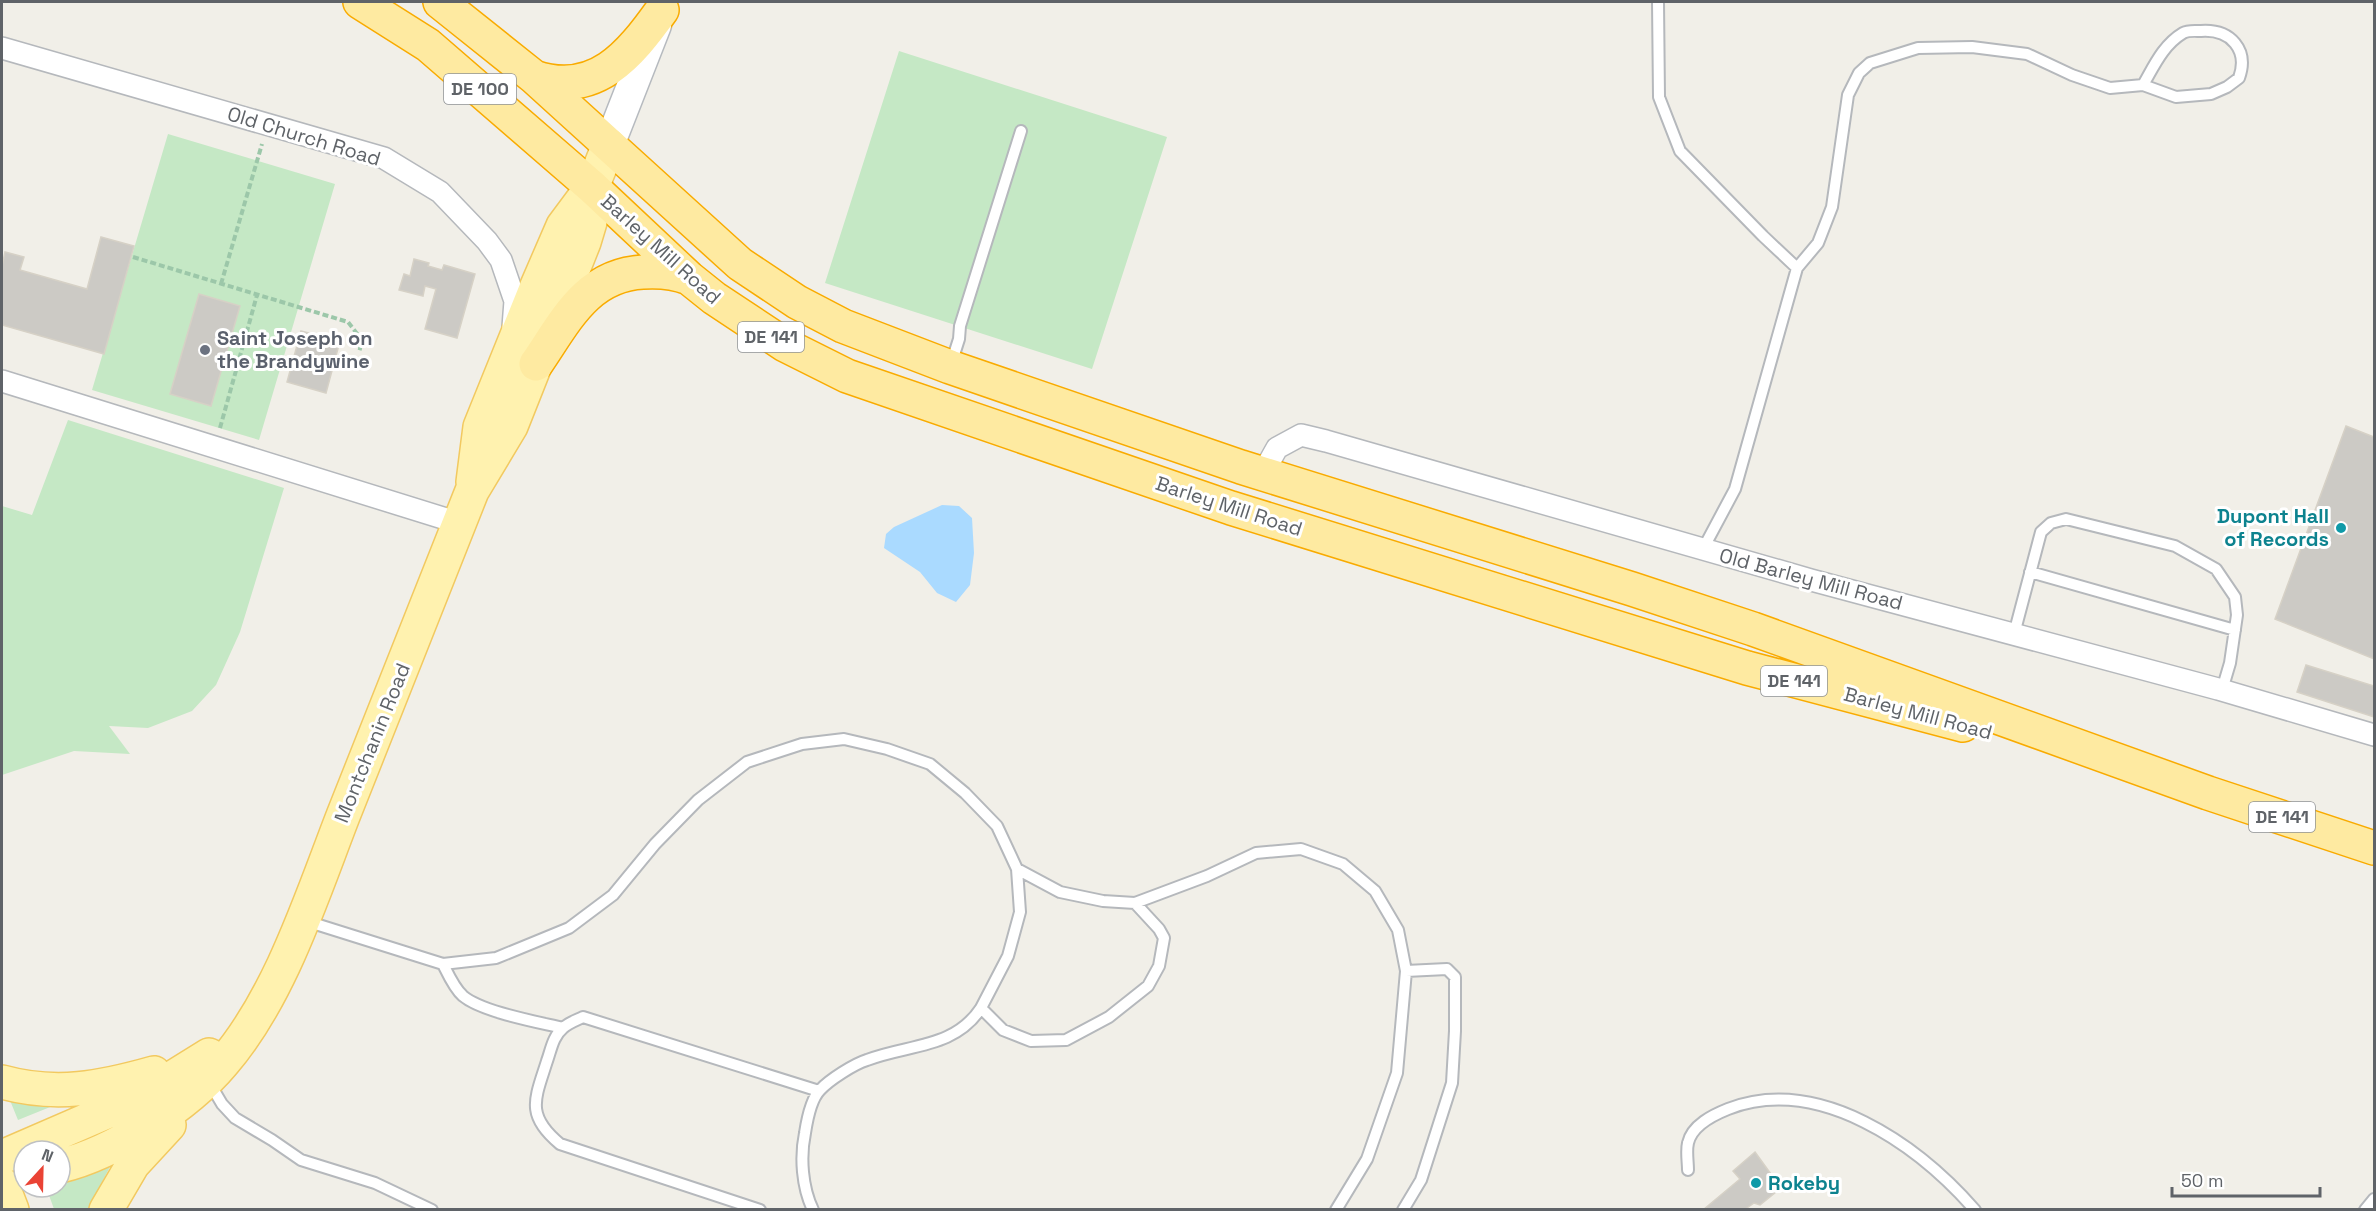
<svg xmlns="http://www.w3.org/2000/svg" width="2376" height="1211" viewBox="0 0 2376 1211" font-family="'Space Grotesk',sans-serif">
  <rect width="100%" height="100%" fill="#f1efe8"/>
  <path fill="#c5e8c5" d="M899,51L1167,137L1092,369L825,283Z
    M168,134L335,184L259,440L92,390Z
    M68,420L284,488L240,632L216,685L192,711L148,728L109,726L130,754L74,751L2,775V506L32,515Z
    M7,1093L70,1099L18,1120Z
    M111,1165L88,1209H54L46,1187H60V1183L75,1180Z"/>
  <path fill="#aadaff" d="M942,505L959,506L972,518L974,553L970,585L956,602L937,593L920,572L884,548L886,534L894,527Z"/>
  <path fill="#cccac5" stroke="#d6d1c6" stroke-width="1.5" d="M101,237L134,246L104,354L2,325V266L5,252L24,257L20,270L87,289Z
    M414,259L429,263L428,266L442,270L444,265L475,274L457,338L425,329L436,289L425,286L423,296L399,290L404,274L410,276Z
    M199,294L240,306L211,406L170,394Z
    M301,331L340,341L326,393L287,382Z
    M2346,426L2374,437V659L2275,619Z
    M2306,665L2374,686V717L2297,692Z
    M1755,1152L1781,1188L1760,1205L1754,1203L1747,1208L1749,1210H1703L1740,1179L1733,1171Z"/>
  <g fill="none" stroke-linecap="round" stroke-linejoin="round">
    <g stroke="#b5b8bc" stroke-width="14">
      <path id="service" d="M1658,2L1659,97L1680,151L1763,236L1797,268L1735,489L1703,549
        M1797,268L1818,243L1832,207L1848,95L1859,73L1870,63L1918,48L1972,47L2027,54L2072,75L2110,88L2143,85L2176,97L2211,94L2227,87L2239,78C2249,50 2231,29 2201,31C2195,31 2188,30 2183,33C2163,45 2154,66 2143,85
        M951,364L959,339L960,326L1021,131
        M2030,572L2235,630
        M2014,634L2041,532L2051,523L2066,519L2175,546L2216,569L2235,597L2237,615L2230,663L2222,690
        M1135,903L1207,876L1256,853L1301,849L1343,864L1375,891L1398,930L1406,971L1397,1073L1367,1159L1336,1210
        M306,921L443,964L496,958L569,928L613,895L655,844L698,800L747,762L802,744L844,739L887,749L930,764L965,793L997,826L1017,869L1020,912L1008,956L981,1008L1003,1030L1031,1041L1066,1040L1109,1017L1148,986L1159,966L1164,938L1159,929L1135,903L1103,901L1060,892L1017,869
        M443,964C448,974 454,988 463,996C482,1012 538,1022 563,1028
        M209,1082L222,1104L235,1118L272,1140L301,1160L375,1183L432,1210
        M1688,1170C1688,1162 1686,1151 1688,1143C1692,1125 1713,1115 1728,1109C1819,1074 1918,1145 1975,1210
        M760,1210L560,1144C525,1115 535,1099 547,1061C551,1050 553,1036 563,1028C568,1023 577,1020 583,1017L819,1091
        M813,1210C802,1187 800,1157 805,1133C807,1120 811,1099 820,1090C829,1080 854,1064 867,1060C908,1044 954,1049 981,1008
        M1403,1210L1421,1180L1452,1083L1455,1031V977L1447,969L1406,971
        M2365,1210L2374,1199"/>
    </g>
    <g stroke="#b5b8bc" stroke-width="24">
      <path id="minor" d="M2,48L384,158L440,192L487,241L501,260L515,301L513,327
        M2,381L459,523
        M1263,473L1277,448L1301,435L1326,441L1811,580L2218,689L2374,735"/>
    </g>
    <g stroke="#b6babf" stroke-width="33">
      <path id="secondary" d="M609,145L656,25"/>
    </g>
    <g stroke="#f2c960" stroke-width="36">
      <path id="primary" d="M473,482L480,427L537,286L563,226L592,187L609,145
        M2,1082C56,1097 101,1088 154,1073
        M2,1157L143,1096L209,1055
        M60,1166C114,1153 187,1106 223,1063C280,997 312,896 343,816C386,707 429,599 472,491L511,426L584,242L590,222L592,187
        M2,1184L12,1210
        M106,1210L133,1164L169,1125"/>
    </g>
    <g stroke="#f9ab00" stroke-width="36">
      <path id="trunk" d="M360,2L428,45L592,187L689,278L714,298L785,345L847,376L1231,508L1747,668L1963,725
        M440,2L534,77L740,264L797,302L843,326L950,367L1241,467L1632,589L1753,629L2208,793L2374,848
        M534,77C595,98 630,55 662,10
        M536,364C565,322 586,275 643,272C659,271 674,272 689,278"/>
    </g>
    <path stroke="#9cc7a9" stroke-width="4" stroke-dasharray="6 3" stroke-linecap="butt" d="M133,257L348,322L362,340L359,353
      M221,284L262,144
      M220,428L257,295"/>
    <use href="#service" stroke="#fff" stroke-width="10"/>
    <use href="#minor" stroke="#fff" stroke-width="21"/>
    <use href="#secondary" stroke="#fff" stroke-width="30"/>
    <use href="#primary" stroke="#fff2af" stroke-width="33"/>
    <use href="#trunk" stroke="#feeaa1" stroke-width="33"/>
  </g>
  <circle fill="#6b7280" stroke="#fff" stroke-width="2" cx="205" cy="350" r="6"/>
  <g fill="#0f9aa8" stroke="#fff" stroke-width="2">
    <circle cx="2341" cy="528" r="6"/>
    <circle cx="1756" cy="1183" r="6"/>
  </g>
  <g text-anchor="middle" stroke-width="6" stroke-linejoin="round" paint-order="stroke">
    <g fill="#fff" stroke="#8f9295" stroke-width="1.5">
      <rect x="444" y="74" width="72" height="30" rx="4.5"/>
      <rect x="738" y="322" width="66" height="30" rx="4.5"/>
      <rect x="1761" y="666" width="66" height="30" rx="4.5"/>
      <rect x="2249" y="802" width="66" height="30" rx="4.5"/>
    </g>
    <g font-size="18" font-weight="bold" fill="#5f6368">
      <text x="480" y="95">DE 100</text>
      <text x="771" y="343">DE 141</text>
      <text x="1794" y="687">DE 141</text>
      <text x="2282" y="823">DE 141</text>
    </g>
    <g font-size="20" fill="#5f6368" stroke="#fff">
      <text transform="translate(304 136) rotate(17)" y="7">Old Church Road</text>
      <text transform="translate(661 249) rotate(42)" y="7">Barley Mill Road</text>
      <text transform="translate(1229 506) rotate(18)" y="7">Barley Mill Road</text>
      <text transform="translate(1811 579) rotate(15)" y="7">Old Barley Mill Road</text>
      <text transform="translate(1918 713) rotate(15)" y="7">Barley Mill Road</text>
      <text transform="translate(372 743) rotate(-68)" y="7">Montchanin Road</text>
    </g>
    <g font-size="20" font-weight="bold" fill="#5b616d" stroke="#fff" text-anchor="start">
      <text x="217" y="345">Saint Joseph on<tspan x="217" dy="23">the Brandywine</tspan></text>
    </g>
    <g font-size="20" font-weight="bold" fill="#0d838f" stroke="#fff" text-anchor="end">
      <text x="2329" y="523">Dupont Hall<tspan x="2329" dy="23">of Records</tspan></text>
      <text x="1768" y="1190" text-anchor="start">Rokeby</text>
    </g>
  </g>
  <rect width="2376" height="1211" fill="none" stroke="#5f6368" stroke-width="6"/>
  <g transform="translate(42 1169) rotate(22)"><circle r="28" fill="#ffffff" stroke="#bfc1c3" stroke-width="1.5"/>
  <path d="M0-4.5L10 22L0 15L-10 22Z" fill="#ea4335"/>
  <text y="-9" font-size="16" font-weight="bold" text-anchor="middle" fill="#5f6368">N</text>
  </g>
  <path d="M2172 1187v9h148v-9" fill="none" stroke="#5f6368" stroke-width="3"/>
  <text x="2181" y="1187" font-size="18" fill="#5f6368" stroke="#ffffff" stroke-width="4.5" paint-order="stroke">50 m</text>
</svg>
